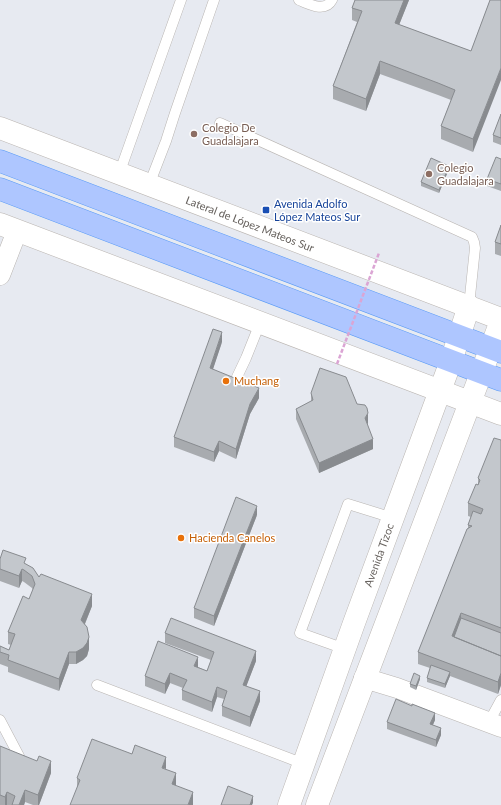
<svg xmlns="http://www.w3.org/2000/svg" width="501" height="805" viewBox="0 0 501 805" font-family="Lato,sans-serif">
  <rect width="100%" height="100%" fill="#e7eaf1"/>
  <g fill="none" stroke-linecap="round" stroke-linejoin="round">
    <g stroke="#b9b5b2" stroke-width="11">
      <path id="service" d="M299,0C309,4 325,13 332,0
        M220,123L472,237L474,242L475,248L469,306
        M119,174L181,0
        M149,185L166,141L175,113L214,0
        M237,377L246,358L260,323
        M345,649L300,633L348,504L393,518
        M97,685L304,764
        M0,720L19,756
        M489,722L501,700"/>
    </g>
    <g stroke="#b9b5b2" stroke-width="21">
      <path id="minor" d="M0,275L17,231
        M364,678L397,688L501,727"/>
    </g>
    <g stroke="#bab5b1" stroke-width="23">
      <path id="secondary" d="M0,128L501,319
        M0,224L501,414
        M289,805L354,623L451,361L469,306
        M317,805L501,321"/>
    </g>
    <g stroke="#5a9bf6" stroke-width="23">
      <path id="primary" d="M0,161L501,352
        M0,189L501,380"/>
    </g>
    <use href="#service" stroke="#fff" stroke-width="10"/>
    <use href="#minor" stroke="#fff" stroke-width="20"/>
    <use href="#secondary" stroke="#fff" stroke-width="22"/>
    <use href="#primary" stroke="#aec6ff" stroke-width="22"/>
    <path stroke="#dba5d4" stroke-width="2.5" stroke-dasharray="4 2" stroke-linecap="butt" d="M337,364L379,253"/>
  </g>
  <path fill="#a8abaf" d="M355,0H409L399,25L471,51L490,0L473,152L441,139V126L451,100L438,95L380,74L366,111L333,99V86L357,22L352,20V8Z
    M501,114V145L493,142V135Z
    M501,159V191L487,186V179Z
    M449,169L439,193L421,186V182Z
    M501,225V256L495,254V242Z
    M222,342L213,369L259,398L250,414L236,459L219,451L214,462L174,447V437Z
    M311,393L357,404L368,423L367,424L373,449L319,473L296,419V409L311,402Z
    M501,440V685L498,694L450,676L445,688L427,682V678L430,668L418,664V652L468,529V525L471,517L468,516V503L478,484V478Z
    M257,515L214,626L194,618V608Z
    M0,559L26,564L39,577L92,606L85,624L89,649L87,656L83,660L76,664H69L59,691L8,672V667L0,664V646L9,650L11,645L8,644V632L29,599L33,590L32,588L24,582L22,581L19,588L0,581Z
    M165,633L256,661L246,686L260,701L250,727L222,716V706L224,699L217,697L212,712L182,700V690L183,688L170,683L165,694L145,686V676L198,667L207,671L211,660L165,643Z
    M420,679L416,690L410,687V684Z
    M435,720L433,725L441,735L436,747L387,729V722Z
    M0,746L51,773L39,805H33L25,802L24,805H0Z
    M166,769L175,786L193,804L77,788V778Z"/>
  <path fill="#888b8f" d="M404,0H409L395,35V23Z
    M380,61V74L366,111V99Z
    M501,68V80L473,152V139Z
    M449,166V169L439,193V190Z
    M222,332V342L210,378V368Z
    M259,388V398L250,414L236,459V449L250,404Z
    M368,413V423L365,428V418Z
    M373,439V449L319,473V463Z
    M219,441V451L214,462V452Z
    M257,506V515L214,626V616Z
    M22,569V581L19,588V576Z
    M92,594V606L81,633V620Z
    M461,613V625L455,642L452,636Z
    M89,637V649L87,656L83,660L76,664V652Z
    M256,651V661L243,695V685Z
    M69,652V664L59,691V679Z
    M198,657V667L194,676V666Z
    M450,672V676L445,688V684Z
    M170,673V683L165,694V684Z
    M501,673V685L498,694V682Z
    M420,676V679L416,690V686Z
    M217,687V697L212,712V702Z
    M260,691V701L250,727V717Z
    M435,713V720L430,731V724Z
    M441,728V735L436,747V740Z
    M166,757V769L162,768Z
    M51,761V773L39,805H38V795Z
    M176,773V785L172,797V784Z
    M25,790V802L24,805H19Z
    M7,792V805H5V797Z
    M193,792V805H188Z
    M253,796V803L252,805H250Z"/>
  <path fill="#c3c7cc" stroke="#888b8f" d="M355,0H404L395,23L471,51L490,0H501V68L473,139L441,126L455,90L438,83L380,61L366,99L333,86L362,11L352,8Z
    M501,114V138L493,135Z
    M496,157L501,159V184L487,179Z
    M431,158L449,166L439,190L421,182Z
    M501,225V244L495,242Z
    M213,329L222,332L210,368L259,388L250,404L236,449L219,441L214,452L174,437Z
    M320,368L346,377L357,404L365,405L367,408L368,413L365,418L373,439L319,463L296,409L313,400L311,393Z
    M494,438L501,440V628L461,613L452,636L501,656V673L498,682L418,652L467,529L472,526L468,525L473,511L481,514L483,509L468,503L476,484L478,485L480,480L478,478Z
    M236,497L257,506L214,616L194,608Z
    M3,550L26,558L24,563L33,568L39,577L41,574L92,594L81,620L87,627L89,637L87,643L83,648L76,652H69L59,679L8,660L9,655L0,652V646L9,650L15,634L8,632L23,596L29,599L35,584L32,576L24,570L22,569L19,576L0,569V559Z
    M171,618L256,651L243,685L260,691L250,717L222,706L227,691L217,687L212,702L182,690L187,680L170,673L165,684L145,676L158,641L198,657L194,666L207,671L214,652L165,633Z
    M461,618L501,633V656L454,637Z
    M431,665L450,672L445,684L427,678Z
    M414,673L420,676L416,686L410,684Z
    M396,699L412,706V704L435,713L430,724L441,728L436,740L387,722Z
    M92,739L132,754L135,745L166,757L162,768L176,773L172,784L193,792L188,805H70L80,780L77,778Z
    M0,746L37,761L39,756L51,761L38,795L25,790L19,805H12L15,796L7,792L5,797L0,795Z
    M228,786L253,796L250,805H221Z"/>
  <g fill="#8d6e63" stroke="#fff" stroke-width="1.5">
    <circle cx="194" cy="134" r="4"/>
    <circle cx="429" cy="174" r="4"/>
  </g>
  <rect fill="#1a4fb4" stroke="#fff" stroke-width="1.5" x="262" y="206" width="8" height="8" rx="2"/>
  <g fill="#e8710a" stroke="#fff" stroke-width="1.5">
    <circle cx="226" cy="381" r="4"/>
    <circle cx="181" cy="538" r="4"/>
  </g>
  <g text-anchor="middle" stroke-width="3" stroke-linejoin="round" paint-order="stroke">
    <g font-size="11" fill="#785e54" stroke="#fff" text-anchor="start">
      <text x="202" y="132">Colegio De<tspan x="202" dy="13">Guadalajara</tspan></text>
      <text x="437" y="172">Colegio<tspan x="437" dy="13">Guadalajara</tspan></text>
    </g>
    <g font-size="11" fill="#164399" stroke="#fff" text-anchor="start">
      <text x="274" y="208">Avenida Adolfo<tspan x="274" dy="13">López Mateos Sur</tspan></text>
    </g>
    <g font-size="11" fill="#67625e" stroke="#fff">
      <text transform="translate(250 224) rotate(21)" y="4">Lateral de López Mateos Sur</text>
      <text transform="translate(379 555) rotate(-70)" y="4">Avenida Tizoc</text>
    </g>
    <g font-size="11" fill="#c56008" stroke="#fff" text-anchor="start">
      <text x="234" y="385">Muchang</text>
      <text x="189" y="542">Hacienda Canelos</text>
    </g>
  </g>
</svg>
